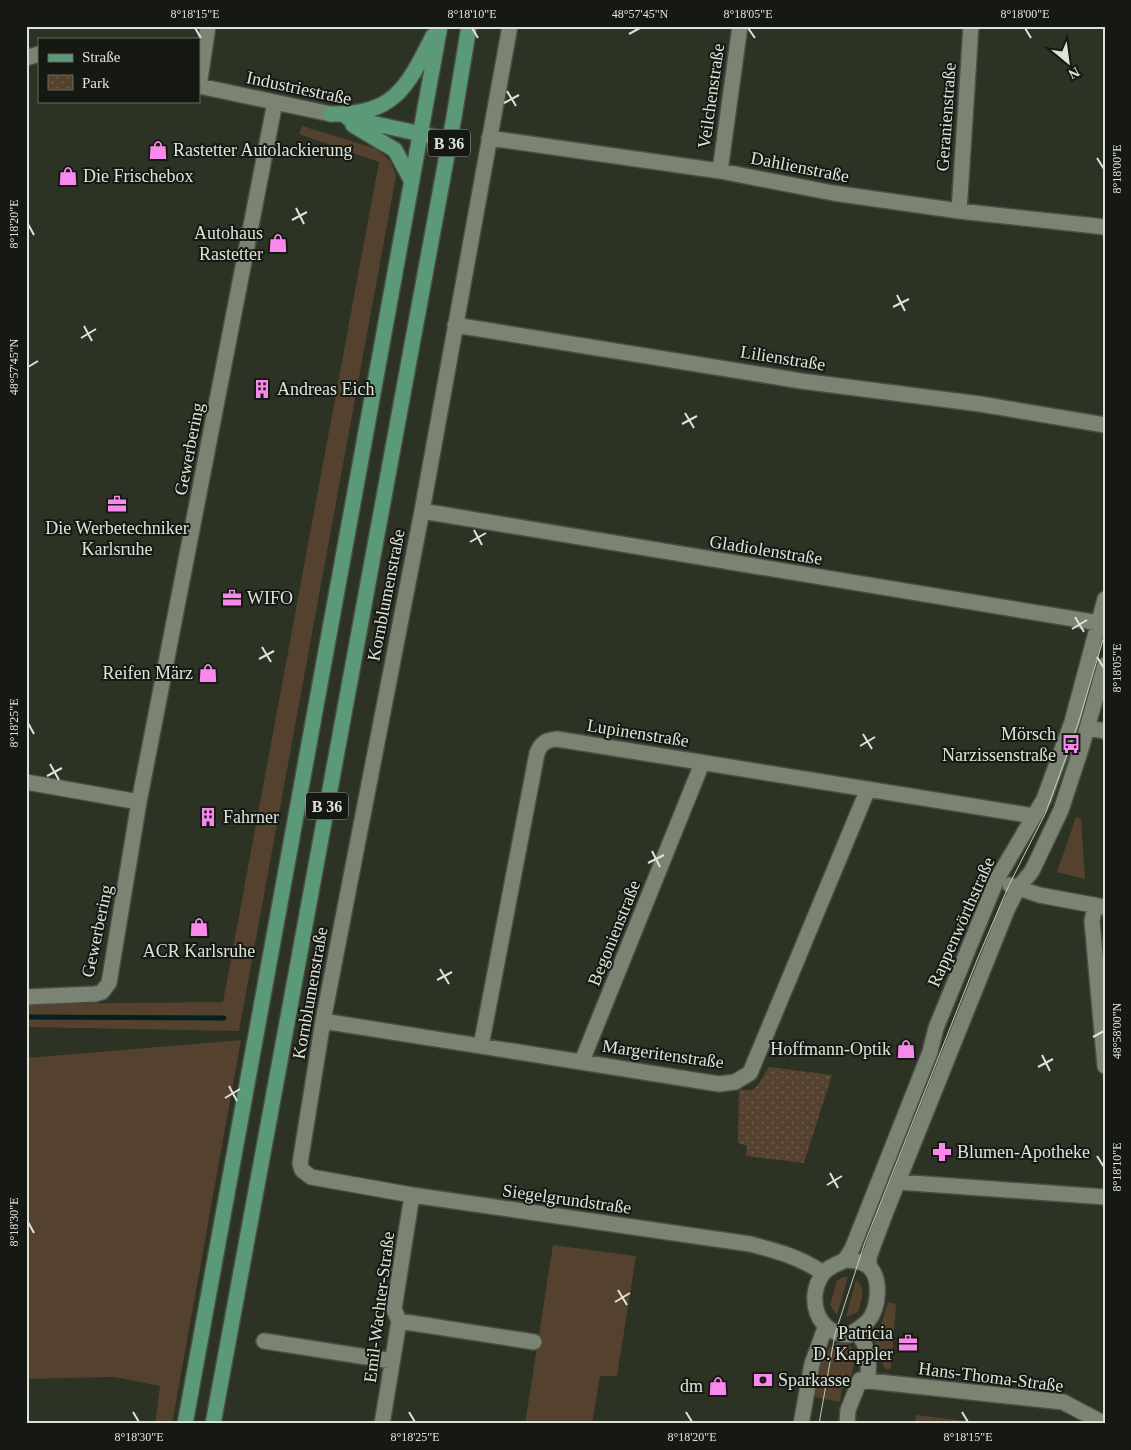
<svg xmlns="http://www.w3.org/2000/svg" width="1131" height="1450" viewBox="0 0 1131 1450" font-family="'Times New Roman',serif">
  <defs>
    <pattern id="park-dots" width="8" height="8" patternUnits="userSpaceOnUse" patternTransform="scale(1.25)"><rect width="8" height="8" fill="#55422e"/><path d="M2 2h.1M6 6h.1" fill="none" stroke="#6d5d4c" stroke-width="1.8" stroke-linecap="round"/></pattern>
  </defs>
  <rect width="100%" height="100%" fill="#2c3224"/>
  <path fill="#55422e" d="M302,126L377,149L391,162L396,176L239,1031L26,1027V1004L223,1002L379,162L299,134Z
    M1076,817L1081,819L1085,879L1057,872Z
    M241,1040L172,1424H155L160,1386L114,1377L26,1379V1058Z
    M553,1245L636,1256L617,1376H600L592,1424H525Z
    M843,1277H848L837,1315L830,1305L837,1281Z
    M856,1280C867,1289 861,1300 858,1312L846,1317Z
    M888,1302L896,1304L891,1369H885L874,1341V1335L882,1322Z
    M841,1341C864,1348 852,1373 846,1387L842,1388L840,1402L813,1397C817,1379 820,1347 841,1341Z
    M916,1415L989,1424H915Z"/>
  <path fill="url(#park-dots)" d="M769,1067L832,1075L804,1163L746,1156L747,1146L738,1143L739,1090H752L758,1085Z"/>
  <g fill="none" stroke-linecap="round" stroke-linejoin="round">
    <path stroke="#042120" stroke-width="5" d="M26,1017L224,1018"/>
    <g stroke="#494e42" stroke-width="18">
      <path id="minor" d="M510,26L422,511L323,1021L300,1163L302,1170L311,1177L412,1195L750,1244C777,1251 800,1257 823,1273
        M26,58L39,54
        M199,86L331,114
        M199,86L208,26
        M489,138L720,171L833,193L959,211L1105,227
        M720,171L740,26
        M959,211L971,26
        M455,325L801,381L980,404L1105,425
        M422,511L1105,624
        M1087,728L1105,731
        M26,782L139,802
        M1010,885L1039,895L1104,907
        M1095,905L1092,921L1105,1066
        M26,997L95,994L102,992L109,983L139,802L275,102
        M323,1021L719,1084L735,1082L750,1073L868,789
        M481,1046L537,753C541,743 546,740 557,739L1034,816
        M582,1061L699,771L701,762
        M898,1182L1105,1197
        M845,1260L852,1249L930,1052L936,1028L997,879L1044,799L1072,722L1105,599
        M845,1260C853,1260 861,1261 868,1266C882,1277 879,1308 868,1321C862,1327 855,1331 849,1335C817,1334 806,1299 822,1275C827,1267 838,1264 845,1260Z
        M869,1267V1257L885,1214L1007,910L1018,888L1032,871L1061,810L1081,749L1105,665
        M399,1321L534,1342
        M855,1331C870,1346 869,1360 868,1380
        M264,1341L392,1361
        M382,1424L399,1321L394,1309L412,1195
        M801,1424L812,1364L825,1328
        M847,1424L848,1410L860,1380L1063,1402L1105,1424"/>
    </g>
    <g stroke="#494e42" stroke-width="18">
      <path id="major" d="M331,114C395,115 407,87 433,36
        M348,118L449,140
        M353,125L395,150L410,178
        M185,1424L440,26
        M213,1424L454,117L469,26"/>
    </g>
    <use href="#minor" stroke="#7b8373" stroke-width="15"/>
    <use href="#major" stroke="#5c9978" stroke-width="15"/>
    <path stroke="#c4cac0" stroke-width="1" d="M819,1424L835,1334L864,1245L977,960L1009,885L1046,812L1078,724L1105,633"/>
  </g>
  <path fill="none" stroke="#dee3da" stroke-width="2" d="M195,28L201,38M472,28L478,38M748,28L755,38M1025,28L1031,38M629,34L640,28M507,91L516,106M504,103L519,95M1097,158L1104,169M296,208L304,224M292,220L307,212M28,224L34,235M897,295L905,311M893,307L909,299M84,326L92,341M81,338L96,329M28,367L38,361M685,413L694,428M682,424L697,416M474,530L482,545M470,542L486,533M1075,617L1084,632M1072,629L1087,620M262,647L271,662M1097,657L1104,668M259,659L274,651M28,723L34,734M863,734L872,749M860,746L875,737M50,764L59,780M47,776L62,768M652,851L660,867M648,863L664,855M440,969L449,984M437,980L452,972M1093,1037L1104,1031M1042,1055L1050,1071M1038,1067L1053,1059M229,1086L237,1101M225,1098L240,1089M1097,1156L1104,1167M830,1173L838,1188M827,1185L842,1176M28,1222L34,1233M618,1290L627,1305M615,1302L630,1293M133,1412L139,1422M409,1412L415,1422M686,1412L692,1422M962,1412L968,1422"/>
  <defs>
    <g id="shop-bare" transform="scale(1.5)"><path d="M-5-2.5h2.3a2.7 3.5 0 0 1 5.4 0H5L5.5 6h-11ZM-1.5-2.5h3a1.5 2.3 0 0 0-3 0Z" fill="#f888eb" stroke="#161913" stroke-width="2.5" paint-order="stroke"/></g>
    <g id="building-bare" transform="scale(1.5)"><path d="M-4-6H4V6H1V3H-1V6H-4ZM-2.5-4.3h1.7v1.8h-1.7ZM.8-4.3h1.7v1.8H.8ZM-2.5-1h1.7V.8h-1.7ZM.8-1h1.7V.8H.8Z" fill="#f888eb" stroke="#161913" stroke-width="2.5" paint-order="stroke"/></g>
    <g id="office-bare" transform="scale(1.5)"><path d="M-6-3h4V-5.5h4V-3h4V5H-6ZM-1-4.5V-3h2v-1.5ZM-6 0V1H6V0Z" fill="#f888eb" stroke="#161913" stroke-width="2.5" paint-order="stroke"/></g>
    <g id="bus-bare" transform="scale(1.5)"><path d="M-5-6H5V4H4V6H2V4H-2V6H-4V4H-5ZM-3.5-4V0h7V-4ZM-3.5 1.2v1.5H-2V1.2ZM2 1.2v1.5H3.5V1.2Z" fill="#f888eb" stroke="#161913" stroke-width="2.5" paint-order="stroke"/></g>
    <g id="pharmacy-bare" transform="scale(1.5)"><path d="M-2-6h4v4h4v4h-4v4h-4v-4h-4v-4h4Z" fill="#f888eb" stroke="#161913" stroke-width="2.5" paint-order="stroke"/></g>
    <g id="bank-bare" transform="scale(1.5)"><path d="M-6-4H6V4H-6ZM0-2.3a2.3 2.3 0 1 0 0 4.6a2.3 2.3 0 1 0 0-4.6Z" fill="#f888eb" stroke="#161913" stroke-width="2.5" paint-order="stroke"/></g>
  </defs>
  <g fill-rule="evenodd">
    <use href="#shop-bare" x="158" y="150"/>
    <use href="#shop-bare" x="68" y="176"/>
    <use href="#shop-bare" x="278" y="243"/>
    <use href="#building-bare" x="262" y="389"/>
    <use href="#office-bare" x="117" y="504"/>
    <use href="#office-bare" x="232" y="598"/>
    <use href="#shop-bare" x="208" y="673"/>
    <use href="#bus-bare" x="1071" y="744"/>
    <use href="#building-bare" x="208" y="817"/>
    <use href="#shop-bare" x="199" y="927"/>
    <use href="#shop-bare" x="906" y="1049"/>
    <use href="#pharmacy-bare" x="942" y="1152"/>
    <use href="#office-bare" x="908" y="1343"/>
    <use href="#bank-bare" x="763" y="1380"/>
    <use href="#shop-bare" x="718" y="1386"/>
  </g>
  <g text-anchor="middle" stroke-width="4" stroke-linejoin="round" paint-order="stroke">
    <g fill="#161913" stroke="#a2a69e" stroke-width="1">
      <rect x="428" y="129.5" width="42" height="27" rx="4"/>
      <rect x="306" y="792.5" width="42" height="27" rx="4"/>
    </g>
    <g font-size="16" font-weight="bold" fill="#dee3da">
      <text x="449" y="149">B 36</text>
      <text x="327" y="812">B 36</text>
    </g>
    <g font-size="18" fill="#dee3da" stroke="#161913">
      <text transform="translate(299 88) rotate(12)" y="6">Industriestraße</text>
      <text transform="translate(711 96) rotate(-82)" y="6">Veilchenstraße</text>
      <text transform="translate(946 117) rotate(-86)" y="6">Geranienstraße</text>
      <text transform="translate(800 167) rotate(11)" y="6">Dahlienstraße</text>
      <text transform="translate(783 358) rotate(9)" y="6">Lilienstraße</text>
      <text transform="translate(189 449) rotate(-79)" y="6">Gewerbering</text>
      <text transform="translate(766 550) rotate(9)" y="6">Gladiolenstraße</text>
      <text transform="translate(386 595) rotate(-79)" y="6">Kornblumenstraße</text>
      <text transform="translate(638 733) rotate(9)" y="6">Lupinenstraße</text>
      <text transform="translate(961 922) rotate(-66)" y="6">Rappenwörthstraße</text>
      <text transform="translate(97 931) rotate(-78)" y="6">Gewerbering</text>
      <text transform="translate(614 933) rotate(-68)" y="6">Begonienstraße</text>
      <text transform="translate(310 993) rotate(-80)" y="6">Kornblumenstraße</text>
      <text transform="translate(663 1054) rotate(8)" y="6">Margeritenstraße</text>
      <text transform="translate(567 1199) rotate(8)" y="6">Siegelgrundstraße</text>
      <text transform="translate(379 1307) rotate(-83)" y="6">Emil-Wachter-Straße</text>
      <text transform="translate(991 1377) rotate(7)" y="6">Hans-Thoma-Straße</text>
    </g>
    <g font-size="18" fill="#dee3da" stroke="#161913" text-anchor="start">
      <text x="173" y="156">Rastetter Autolackierung</text>
      <text x="83" y="182">Die Frischebox</text>
      <text x="263" y="239" text-anchor="end">Autohaus<tspan x="263" dy="21">Rastetter</tspan></text>
      <text x="277" y="395">Andreas Eich</text>
      <text x="117" y="534" text-anchor="middle">Die Werbetechniker<tspan x="117" dy="21">Karlsruhe</tspan></text>
      <text x="247" y="604">WIFO</text>
      <text x="193" y="679" text-anchor="end">Reifen März</text>
      <text x="1056" y="740" text-anchor="end">Mörsch<tspan x="1056" dy="21">Narzissenstraße</tspan></text>
      <text x="223" y="823">Fahrner</text>
      <text x="199" y="957" text-anchor="middle">ACR Karlsruhe</text>
      <text x="891" y="1055" text-anchor="end">Hoffmann-Optik</text>
      <text x="957" y="1158">Blumen-Apotheke</text>
      <text x="893" y="1339" text-anchor="end">Patricia<tspan x="893" dy="21">D. Kappler</tspan></text>
      <text x="778" y="1386">Sparkasse</text>
      <text x="703" y="1392" text-anchor="end">dm</text>
    </g>
  </g>
  <rect width="1131" height="1450" fill="none" stroke="#161913" stroke-width="55"/>
  <rect x="38" y="38" width="162" height="65" fill="#161913" stroke="#666a63"/>
  <rect x="48" y="54" width="25" height="8" fill="#5c9978" stroke="#666a63"/>
  <text x="82" y="62" font-size="15" fill="#dee3da">Straße</text>
  <rect x="48" y="75" width="25" height="15" fill="url(#park-dots)" stroke="#666a63"/>
  <text x="82" y="88" font-size="15" fill="#dee3da">Park</text>
  <g transform="translate(1068 62) rotate(151)" stroke="#161913" stroke-width="4" paint-order="stroke">
  <path d="M0-4L9 19L0 12L-9 19Z" fill="#dee3da"/>
  <text y="-8" font-size="14" font-weight="bold" text-anchor="middle" fill="#dee3da">N</text>
  </g>
  <rect x="28" y="28" width="1076" height="1394" fill="none" stroke="#dee3da" stroke-width="2"/>
  <g font-size="12" text-anchor="middle" fill="#dee3da">
    <text x="195" y="18">8°18'15"E</text>
    <text x="472" y="18">8°18'10"E</text>
    <text x="640" y="18">48°57'45"N</text>
    <text x="748" y="18">8°18'05"E</text>
    <text x="1025" y="18">8°18'00"E</text>
    <text transform="translate(1117 169) rotate(-90)" y="4">8°18'00"E</text>
    <text transform="translate(14 224) rotate(-90)" y="4">8°18'20"E</text>
    <text transform="translate(14 367) rotate(-90)" y="4">48°57'45"N</text>
    <text transform="translate(1117 668) rotate(-90)" y="4">8°18'05"E</text>
    <text transform="translate(14 723) rotate(-90)" y="4">8°18'25"E</text>
    <text transform="translate(1117 1031) rotate(-90)" y="4">48°58'00"N</text>
    <text transform="translate(1117 1167) rotate(-90)" y="4">8°18'10"E</text>
    <text transform="translate(14 1222) rotate(-90)" y="4">8°18'30"E</text>
    <text x="139" y="1441">8°18'30"E</text>
    <text x="415" y="1441">8°18'25"E</text>
    <text x="692" y="1441">8°18'20"E</text>
    <text x="968" y="1441">8°18'15"E</text>
  </g>
</svg>
